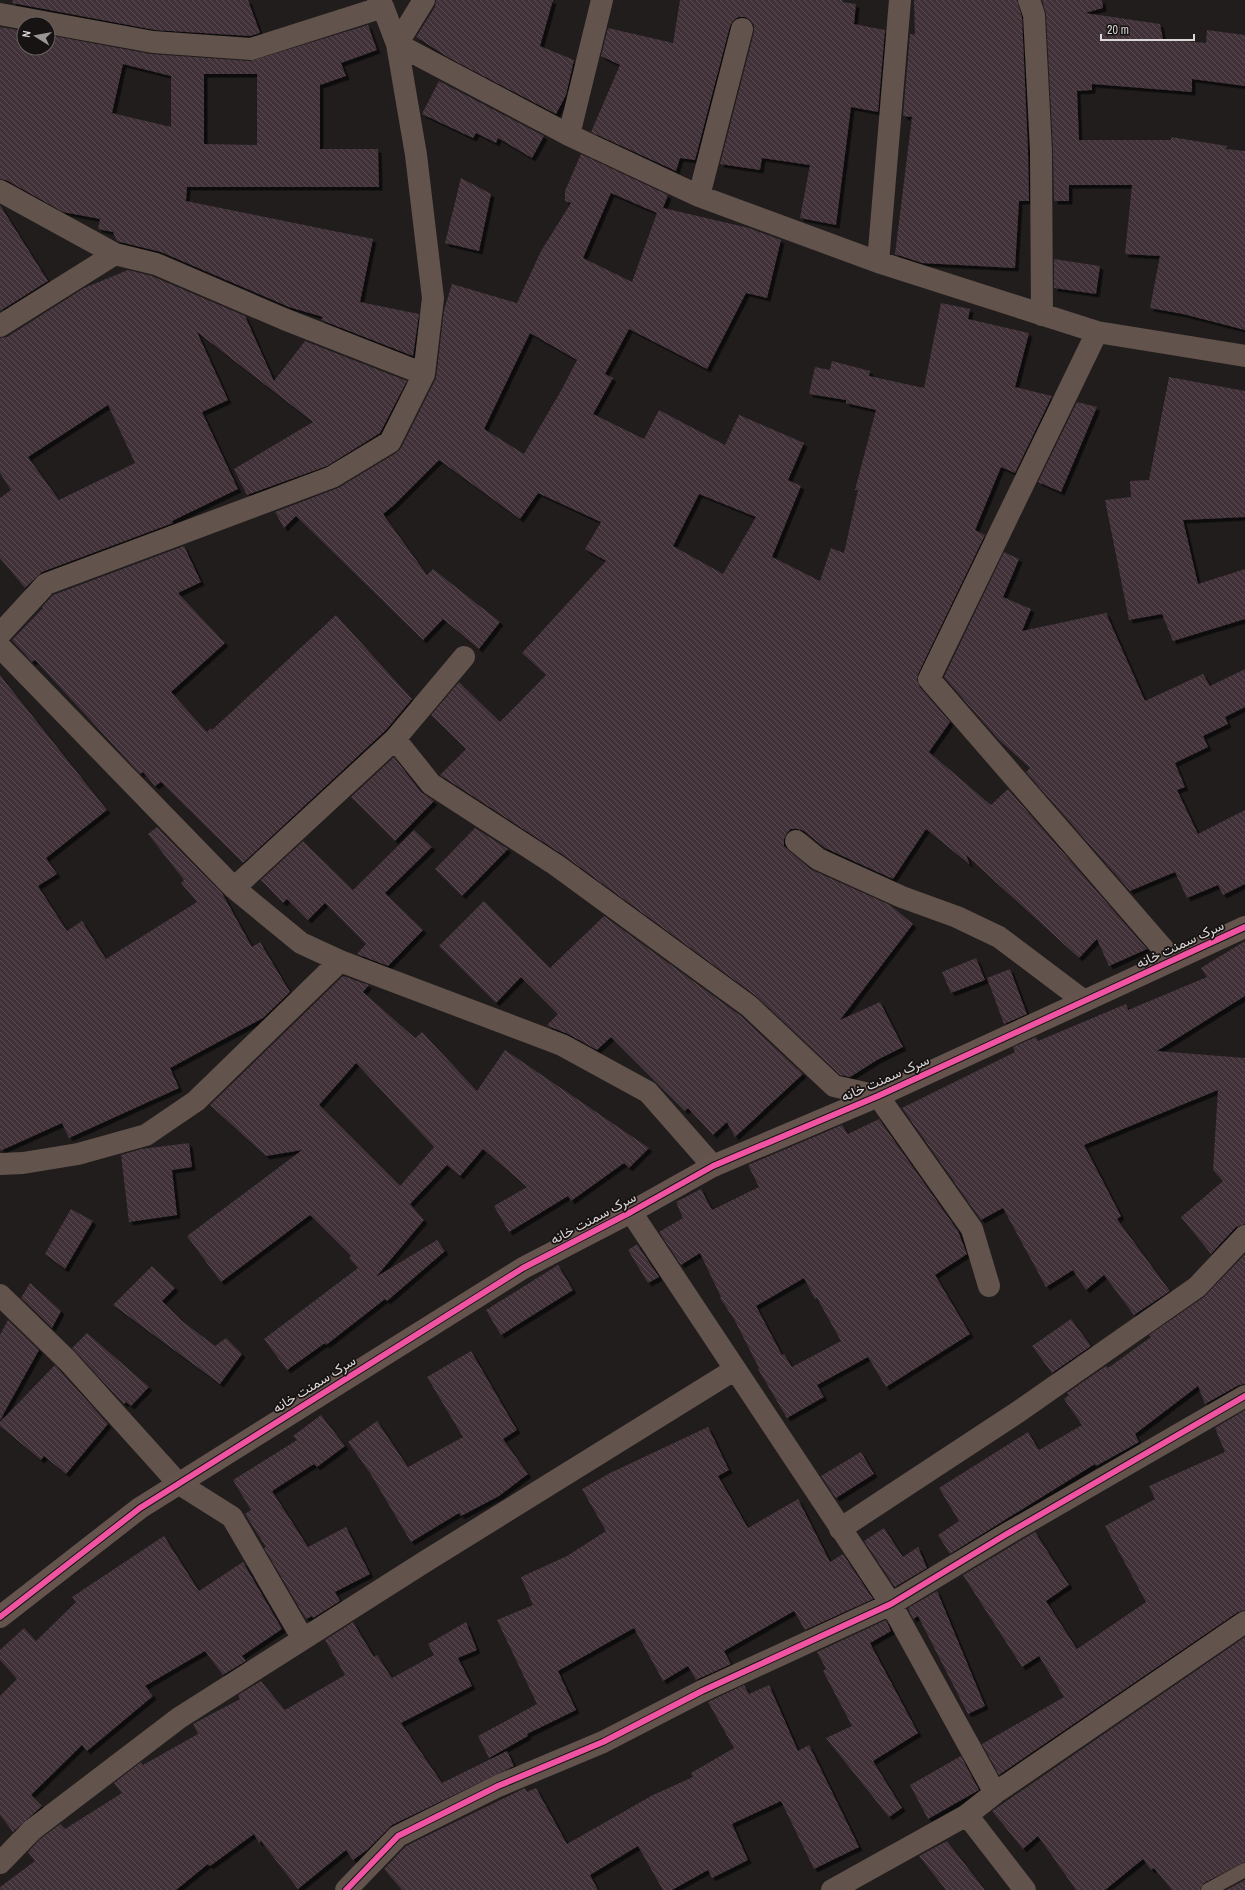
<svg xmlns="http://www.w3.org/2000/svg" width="1245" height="1890" viewBox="0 0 1245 1890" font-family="'Archivo Narrow',Vazirmatn,sans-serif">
  <defs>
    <pattern id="building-back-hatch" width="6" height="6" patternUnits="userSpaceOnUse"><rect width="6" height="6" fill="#403137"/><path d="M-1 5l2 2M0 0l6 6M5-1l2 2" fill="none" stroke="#5b4e53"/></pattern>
    <filter id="shadow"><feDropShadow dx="3.5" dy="3.5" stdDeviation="0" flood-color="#0009"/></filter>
  </defs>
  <rect width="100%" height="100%" fill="#211d1d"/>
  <path fill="url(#building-back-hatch)" fill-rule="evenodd" filter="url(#shadow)" d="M13,0H248L260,33L250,36L155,30L12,3Z
    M436,0H553L540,46L574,60L566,95L556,114L449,58L416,37L435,7Z
    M680,0H843L842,2L856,4L854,24L885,30L878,112L851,107L836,225L800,218L810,165L762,158L760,170L720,164L754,32V25L750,20L745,17H738L733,21L730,26L695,160L680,158L676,171L591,132L620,65L601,56L608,28L673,43Z
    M914,0H1017L1022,17L1028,151L1029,201H1019L1015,268L922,263L895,254L912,117L903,116L910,34L915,35Z
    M1042,0H1102L1103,8L1085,13L1160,24L1163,39L1206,43L1207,30L1245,35V86L1192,79V92L1092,84V90L1077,91L1079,140H1171V137L1227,146L1226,149L1245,151V330L1183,314L1150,308L1160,256L1125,254L1132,185H1069V201H1054L1053,150L1046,14Z
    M368,25L377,50L341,63L346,76L320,85V149H378L379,187H187L186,201L373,239L360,302L419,314L413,356L321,320L323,317L289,307L161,252L120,242L117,241L113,232L98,229L100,219L63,212L6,180L0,179V27L24,31V48H48V35L151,54L250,61ZM123,64L171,76V127L112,113ZM204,74H257V145L204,144Z
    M439,81L544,136L532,158L498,138L496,143L476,133L473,138L422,114Z
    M581,154L668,195L663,208L749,228L781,240L767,298L746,293L707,369L629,329L605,374L613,378L593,414L644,439L659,410L725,445L739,415L804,443L788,480L801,486L772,557L820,581L831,548L844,553L858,490H855L876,410L846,403V400L809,394L815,367L830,370L832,361L870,371L869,376L924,388L941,303L970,309L968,319L1029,333L1015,387L1052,396L1015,473L1001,467L975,530L985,535L918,674L917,680L920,687L950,722L929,752L991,805L1008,789L1147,949L1109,966L1097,939L1079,958L966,855L970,865L926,829L893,879L825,848L804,831L798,829H791L787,833L784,839V846L810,869L890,905L913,924L840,1020L880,1002L903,1047L877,1060L850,1077L840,1075L756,996L563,855L440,775L466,749L431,715L459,682L500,722L546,675L522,653L606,561L585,549L601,522L538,493L520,519L439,460L394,505L383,514L427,575L433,569L500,622L479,649L443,619L423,640L296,516L284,528L275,512L338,488L396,453L401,448L436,378L444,310L452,284L517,303L541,251L571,203L565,201V191ZM611,193L657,213L632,282L583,258ZM530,333L577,360L562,389L524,454L484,429ZM699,494L756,517L723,574L673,546Z
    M461,178L491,194L479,251L445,243Z
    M0,205L48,281L0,311Z
    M1054,259L1100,266L1096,294L1054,288Z
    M128,270L152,276L245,316L274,381L305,341L407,381L380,433L327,466L247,495L234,469L313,422L197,332L228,400L202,412L238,489L172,521L173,523L42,572L25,588L0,558V498L11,490L0,473V338L7,337L84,288ZM108,405L135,463L59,500L28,457Z
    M1169,377L1245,391V517L1183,520L1198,584L1245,569V619L1173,641L1162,614L1129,620L1105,500L1131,497L1130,481L1149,480Z
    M1077,402L1097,407L1061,492L1038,482Z
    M184,546L201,582L178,593L225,643L171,692L207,732L211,728L212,730L336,615L412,699L386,730L243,863L161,782L155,786L143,772L140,774L35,660L32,662L12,640L43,608L42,607L53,595Z
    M1004,552L1019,559L1003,597L1031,609L1022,631L1106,613L1145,701L1203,674L1210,686L1245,669V707L1225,717L1228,724L1203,736L1208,747L1175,763L1185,787L1177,790L1198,834L1245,810V884L1223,895L1218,885L1187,898L1175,872L1130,891L1026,772L1030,768L998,739L944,677Z
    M0,675L107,810L46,858L57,874L38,886L67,931L82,921L106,959L197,902L181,883L184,880L148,834L157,827L222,893L252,947L260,942L290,992L263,1018L170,1068L179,1088L69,1138L62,1123L0,1151Z
    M394,757L421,792L434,801L395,841L351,797Z
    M475,828L508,849L462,896L435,869Z
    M414,830L432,847L385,893L423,930L388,966L357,954L366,944L325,903L308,920L287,899L283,903L261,880L303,841L353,890Z
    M484,901L550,968L604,916L741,1016L803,1074L735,1137L727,1122L713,1135L688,1108L685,1111L611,1037L597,1050L568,1034L550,1027L547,1025L558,1014L521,977L496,1003L439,946Z
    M1245,941V996L1157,1051L1245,1058V1224L1236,1227L1211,1254L1181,1217L1223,1181L1213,1170L1218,1090L1084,1145L1121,1216L1117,1219L1170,1291L1134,1315L1104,1275L1086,1290L1073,1270L1046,1287L1003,1208L981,1220L902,1108L1015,1052L1013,1047L1036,1037L1038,1041L1126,1004L1128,1010L1207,977L1201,968Z
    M976,958L985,980L951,993L942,972Z
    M1010,969L1027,1014L1004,1024L987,978Z
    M343,976L369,985L363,992L415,1038L422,1032L477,1091L505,1050L649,1148L629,1168L624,1163L571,1201L568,1196L509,1232L494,1206L527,1187L483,1149L460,1176L447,1165L410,1204L424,1220L376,1277L437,1240L445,1251L387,1301L385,1299L326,1345L325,1343L287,1370L264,1339L358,1268L349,1258L351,1256L310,1215L221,1282L187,1236L302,1150L266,1156L210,1105ZM356,1063L434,1147L400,1186L319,1105Z
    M879,1119L958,1231L967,1254L935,1275L970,1334L886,1387L868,1357L817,1385L824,1397L787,1418L758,1369L759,1368L734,1319L720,1298L721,1297L700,1253L681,1265L659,1232L683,1218L676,1202L701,1189L712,1210L759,1187L748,1165L842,1125L848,1134ZM804,1278L815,1299L817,1298L841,1341L792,1367L784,1354L782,1355L756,1306Z
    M189,1143L192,1167L172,1170L177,1215L129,1222L121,1155L141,1149Z
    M71,1209L93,1221L65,1269L45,1254Z
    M637,1244L659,1277L648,1283L628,1250Z
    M1245,1254V1384L1239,1385L1205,1404L1198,1386L1135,1434L1139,1442L1096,1466L1095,1464L950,1554L938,1535L959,1521L939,1488L1028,1432L1039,1450L1082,1425L1064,1399L1069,1395L1067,1393L1106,1366L1108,1368L1151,1337L1149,1335L1204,1297Z
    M558,1265L573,1290L501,1335L486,1310Z
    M152,1266L175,1288L162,1301L182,1321L215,1346L226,1338L242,1354L220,1384L113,1305Z
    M30,1283L61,1311L52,1328L21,1298Z
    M1071,1319L1091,1346L1052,1373L1032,1346Z
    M8,1320L39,1350L0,1420V1335Z
    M87,1333L149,1387L131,1406L126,1402L124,1404L72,1348Z
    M471,1351L517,1430L503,1439L528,1474L499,1496L461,1516L459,1513L411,1542L370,1473L348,1442L377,1421L408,1467L463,1437L427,1377Z
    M55,1365L108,1424L66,1474L44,1456L41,1460L0,1426V1422Z
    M1245,1410V1610L1238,1612L999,1775L982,1744L1064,1697L1039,1656L1022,1667L963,1575L1035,1532L1069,1585L1046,1601L1077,1649L1146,1602L1105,1526L1155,1499L1149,1486L1225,1452L1215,1428Z
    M321,1415L345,1446L317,1467L314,1464L272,1491L308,1547L346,1527L370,1574L335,1592L340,1601L313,1618L312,1616L306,1619L264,1548L266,1547L245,1514L251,1510L233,1480L297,1440L293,1436Z
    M708,1427L729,1470L718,1476L748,1528L798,1499L830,1562L843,1554L873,1599L805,1630L794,1611L724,1651L731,1664L696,1680L688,1666L663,1681L634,1628L558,1671L576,1710L527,1734L528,1736L489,1758L478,1736L537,1704L497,1620L533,1605L521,1577L567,1556L606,1531L582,1489L610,1473Z
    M861,1452L874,1474L836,1498L821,1476Z
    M884,1528L903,1557L918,1547L927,1568L895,1587L864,1541Z
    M164,1536L199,1591L243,1562L282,1629L242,1656L246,1661L223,1675L205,1651L145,1686L153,1696L87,1751L82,1745L31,1795L42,1806L13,1832L0,1815V1696L17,1679L0,1660V1650L24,1628L36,1641L76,1602L72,1597Z
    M937,1591L985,1706L968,1714L918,1616L913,1619L908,1608Z
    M886,1620L891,1631L870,1643L918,1733L873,1761L902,1808L889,1817L826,1738L852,1726L823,1671L826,1669L817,1652Z
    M353,1622L374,1657L377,1655L392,1678L434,1655L428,1644L466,1622L477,1650L458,1658L472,1686L401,1723L442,1783L507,1751L514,1766L392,1825L367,1850L353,1860L346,1850L298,1889L261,1841L259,1843L254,1834L210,1866L208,1864L176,1890H0V1887L35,1861L28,1852L40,1839L60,1824L65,1829L122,1793L114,1783L141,1762L143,1765L198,1734L193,1724L240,1699L238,1695L261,1681L285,1710L345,1675L325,1640Z
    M1245,1637V1862L1204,1883L1200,1890H1172L1154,1868L1151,1870L1143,1859L1105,1890H1076L1038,1836L1023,1849L992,1811Z
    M744,1685L749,1694L769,1685L798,1751L809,1745L859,1847L814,1869L781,1801L732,1824L748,1860L712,1878L708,1870L672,1890H663L638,1846L590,1875L598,1890H402L384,1869L406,1846L525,1788L527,1792L536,1788L567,1844L653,1795L693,1777L691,1773L734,1748L708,1702Z
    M961,1756L979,1790L928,1819L910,1785Z
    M947,1841L985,1890H946L919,1856Z
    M1245,1880V1890H1226Z"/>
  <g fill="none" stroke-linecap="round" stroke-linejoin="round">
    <path stroke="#62534c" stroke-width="14" d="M1208,1890L1245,1870"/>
    <path stroke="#62534c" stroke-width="22" d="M1029,0L1034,15L1041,151L1042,315
      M0,14L153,42L251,49L383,7
      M397,44L569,135L699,196L878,262L1097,332L1245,356
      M397,44L424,0
      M569,135L602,0
      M0,191L115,254L156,264L284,319L424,374
      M699,196L742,29
      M878,262L900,0
      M0,326L115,254
      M1097,332L929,679L1173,960
      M0,634L46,584L332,477L390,442L424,374L433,298L416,155L397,44L383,7L378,0
      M0,647L234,888L301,943L340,961L562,1045L648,1092L713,1166
      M395,739L431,784L556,865L749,1006L834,1086L878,1096L972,1229L989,1286
      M796,841L818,859L902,897L957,917L999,937L1084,1001
      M234,888L395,739L464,657
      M0,1164L23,1163L78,1154L146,1135L196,1101L340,961
      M631,1212L891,1604L995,1793
      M0,1295L68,1361L178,1483L232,1517L303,1639
      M840,1529L1018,1412L1197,1287L1245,1236
      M967,1815L1025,1890
      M0,1863L32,1830L179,1718L426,1561L734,1370
      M346,1890L398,1836L498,1786L603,1742L702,1691L891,1604L1005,1535L1245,1396
      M832,1890L967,1815L995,1793L1245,1622"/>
    <path stroke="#65544d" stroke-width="22" d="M0,1617L140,1508L523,1268L631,1212L713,1166L878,1096L1245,927"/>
    <g stroke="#181313" stroke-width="8">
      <path id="cycleway" d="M0,1617L140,1508L523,1268L631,1212L713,1166L878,1096L1245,927
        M346,1890L398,1836L498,1786L603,1742L702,1691L891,1604L1005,1535L1245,1396"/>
    </g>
    <use href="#cycleway" stroke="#f153a3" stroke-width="6"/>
  </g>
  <g text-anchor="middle" stroke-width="3.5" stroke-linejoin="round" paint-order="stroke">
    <g font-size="14" fill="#dbd7d7" stroke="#181313">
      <text transform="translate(1180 944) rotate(-25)" y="5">سرک سمنت خانه</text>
      <text transform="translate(885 1078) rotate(-24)" y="5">سرک سمنت خانه</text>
      <text transform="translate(593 1218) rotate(-28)" y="5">سرک سمنت خانه</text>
      <text transform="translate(314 1384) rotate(-32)" y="5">سرک سمنت خانه</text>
    </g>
  </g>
  <g transform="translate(36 36) rotate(281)"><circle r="19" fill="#181313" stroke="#666161"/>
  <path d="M0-3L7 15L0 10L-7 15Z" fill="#9a9696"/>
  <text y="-6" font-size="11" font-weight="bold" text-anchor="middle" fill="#dbd7d7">N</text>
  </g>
  <path d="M1101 34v6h93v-6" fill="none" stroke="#dbd7d7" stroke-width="2"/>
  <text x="1107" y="34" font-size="12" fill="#dbd7d7" stroke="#181313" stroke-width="3" paint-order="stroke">20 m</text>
</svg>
